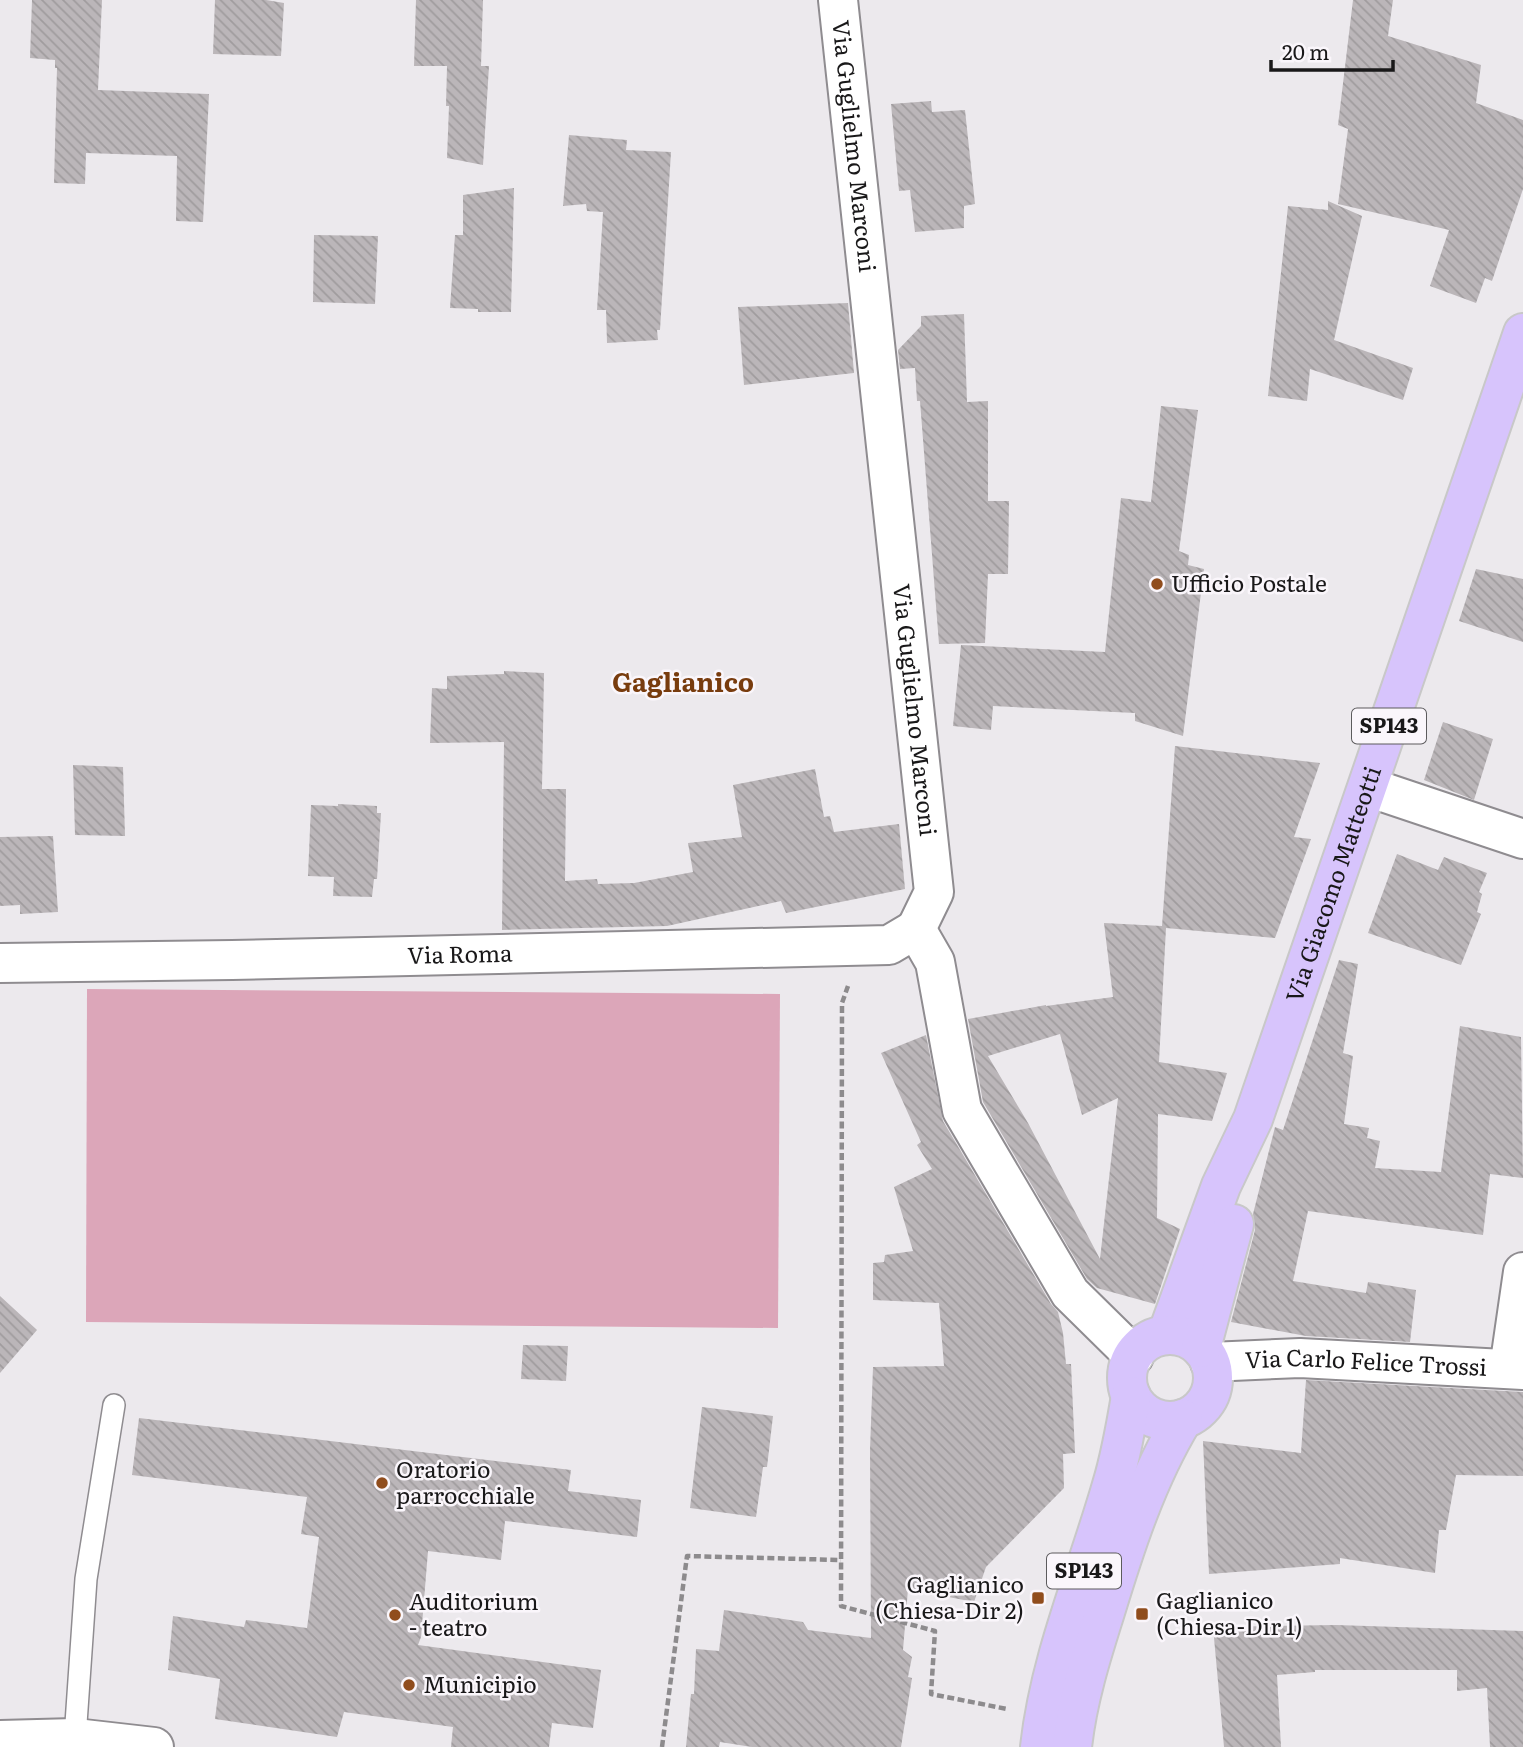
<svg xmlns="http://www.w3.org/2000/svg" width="1523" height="1747" viewBox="0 0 1523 1747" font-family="Literata,serif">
  <defs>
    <pattern id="building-back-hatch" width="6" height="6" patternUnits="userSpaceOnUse" patternTransform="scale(1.75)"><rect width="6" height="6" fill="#bbb6b9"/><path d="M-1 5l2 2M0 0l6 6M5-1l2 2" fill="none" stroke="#a09c9e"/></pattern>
  </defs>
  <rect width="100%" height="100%" fill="#ece9ed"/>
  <path fill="#dca6b9" d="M87,989L780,994L778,1328L86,1322Z"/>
  <path fill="url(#building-back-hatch)" fill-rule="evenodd" d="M32,0H102L98,90L209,94L203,222L176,221L177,156L86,153L85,184L54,183L57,68H55V60L30,58Z
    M215,0H266L284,3L281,56L213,54Z
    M416,0H483L481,66H489L483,165L447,158L449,106H446L447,66H414Z
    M1353,0H1393L1388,36L1481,65L1476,103L1523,120V189L1492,281L1485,278L1476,303L1430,286L1449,230L1338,204L1348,129L1338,125Z
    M931,101L932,112L965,110L975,204L964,206V228L915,232L910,190L899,191L891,104Z
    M569,135L627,140L626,150L671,152L660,330H657L658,340L607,343L606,310H597L603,212L587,211L586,204L563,206Z
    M514,188L511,312H478V309L450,308L455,235H463V195Z
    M1328,201L1362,216L1334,340L1413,368L1403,400L1310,369L1307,401L1268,396L1288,206L1328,210Z
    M314,235L378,236L375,304L313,302Z
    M848,303L854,373L744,385L738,307Z
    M964,314L967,402L988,401V501H1009L1008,574H988L985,643L939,644L920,401H917L915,368L900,369L898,350L921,326V316Z
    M1161,406L1198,410L1179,551L1189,555L1188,565L1204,569L1183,736L1135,721V713L993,706L991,730L953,726L961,645L1105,652L1121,498L1151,502Z
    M1476,569L1523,579V642L1459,621Z
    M504,671L544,673L542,789H566L565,881L597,879L598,884L634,883L693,872L688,843L742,837L733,785L815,769L824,817L830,816L834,832L899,824L905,889L786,913L781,901L667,926L502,930L504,742L430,743L432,688L447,689V676L504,674Z
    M1443,722L1493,739L1474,800L1424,780Z
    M1175,746L1320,763L1294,837L1311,839L1275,938L1166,928L1159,1062L1227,1073L1212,1121L1158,1114L1157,1218L1180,1229L1155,1304L1097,1288L1087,1279L983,1102L968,1019L1046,1005V1006L1113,997L1104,923L1162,926ZM1060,1034L1082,1115L1118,1098L1100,1259L1028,1123L988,1056Z
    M73,765L123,767L125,836L75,835Z
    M338,804L377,806V813H381L377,879H374L372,897L333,896L334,877L308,876L311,805L338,806Z
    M53,836L58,912L20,914V905L0,906V837Z
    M1397,854L1438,870L1444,857L1487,873L1479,892L1482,894L1477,912L1481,914L1461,965L1368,933Z
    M1339,960L1358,964L1343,1053L1353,1056L1344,1124L1369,1128L1367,1138L1380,1141L1375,1168L1441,1172L1460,1026L1521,1037L1523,1178L1490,1174L1483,1235L1308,1211L1293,1281L1366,1293L1368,1282L1416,1290L1410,1342L1306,1336L1231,1322L1255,1230L1253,1214L1275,1127L1283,1130Z
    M926,1035L943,1121L1051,1304L1058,1312L1063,1333L1066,1364H1071L1075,1453L1063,1454L1064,1488L986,1567L974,1602L908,1589L903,1650L912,1657L908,1677L912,1678L901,1747H752L720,1742L719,1747H686L691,1694H694L696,1649L719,1651L724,1610L803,1622L808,1630L871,1638L870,1450L873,1367L944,1366L939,1303L873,1300V1263L884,1262L885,1255L913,1251L894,1187L932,1169L917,1145L921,1142L881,1053Z
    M0,1296L37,1330L0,1373Z
    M523,1345L568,1346L566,1381L521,1379Z
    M1306,1380L1523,1392V1476L1456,1475L1446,1530H1439L1435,1573L1340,1558V1564L1209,1574L1203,1441L1301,1453Z
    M702,1407L773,1416L767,1467H763L756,1517L690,1508Z
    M139,1418L571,1470L568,1491L641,1500L637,1537L505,1521L501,1560L428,1551L421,1637L418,1645L601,1670L593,1728L552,1723L549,1747H451L453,1727L344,1712L337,1737L215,1719L220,1679L168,1670L173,1616L244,1627L246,1620L307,1628L319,1537L301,1534L307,1497L132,1475Z
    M1336,1625L1523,1631V1747H1490L1487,1688L1457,1691V1670H1315V1672L1277,1675L1281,1747H1224L1213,1627Z"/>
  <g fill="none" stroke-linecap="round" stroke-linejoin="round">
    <g stroke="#8f8c90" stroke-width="24">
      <path id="service" d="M75,1738L86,1579L114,1405"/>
    </g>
    <g stroke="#8f8c90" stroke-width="42">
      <g id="minor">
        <path id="s1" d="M838,0L934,892L916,929"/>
        <path d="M1368,787L1523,839"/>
        <path d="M916,929L935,962L962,1110L1070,1293L1134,1356"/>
        <path id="s2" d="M0,963L232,960L889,945L916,929"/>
        <path d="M1509,1369L1523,1272"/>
      </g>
    </g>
    <g stroke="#8f8c90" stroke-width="42">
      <g id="tertiary">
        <path id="s3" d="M1210,1362L1300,1358L1523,1370"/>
        <path d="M0,1740L75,1738L154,1747"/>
      </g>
    </g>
    <g stroke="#c8c8c8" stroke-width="42">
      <g id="primary">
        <path id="s4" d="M1167,1335L1221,1186L1253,1119L1523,333"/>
        <circle cx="1170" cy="1378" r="43"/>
        <path d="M1201,1348L1234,1224"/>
        <path d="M1040,1747C1050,1657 1087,1572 1112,1485C1121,1456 1126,1426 1131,1396"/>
        <path d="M1072,1747C1077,1701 1091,1656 1105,1612C1125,1546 1147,1478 1183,1419"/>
      </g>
    </g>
    <path stroke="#8d8b8d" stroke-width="4.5" stroke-dasharray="7 3.5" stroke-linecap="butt" d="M848,986L842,1003L841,1606L935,1631L931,1694L1007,1709
      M662,1747L687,1556L841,1560"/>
    <use href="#service" stroke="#fff" stroke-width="21"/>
    <use href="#minor" stroke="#fff" stroke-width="38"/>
    <use href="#tertiary" stroke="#fff" stroke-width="38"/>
    <use href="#primary" stroke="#d7c4fc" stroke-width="38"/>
  </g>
  <g fill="#904d1d" stroke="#faf6fb" stroke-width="2.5">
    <circle cx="1157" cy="584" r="7"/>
    <circle cx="382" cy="1483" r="7"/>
    <rect x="1031" y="1591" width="14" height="14" rx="3.5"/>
    <rect x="1135" y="1607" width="14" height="14" rx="3.5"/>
    <circle cx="395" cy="1615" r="7"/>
    <circle cx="409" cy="1685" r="7"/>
  </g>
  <g text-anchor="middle" stroke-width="5" stroke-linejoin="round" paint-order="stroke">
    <g fill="#faf6fb" stroke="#5c5b5d" stroke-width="2">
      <rect x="1352" y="708.5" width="74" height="35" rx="5"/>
      <rect x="1047" y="1553.5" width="74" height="35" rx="5"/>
    </g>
    <g font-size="21" font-weight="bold" fill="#191819">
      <text x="1389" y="733">SP143</text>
      <text x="1084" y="1578">SP143</text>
    </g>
    <g font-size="23" fill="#191819" stroke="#faf6fb">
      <text dy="8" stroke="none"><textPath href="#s1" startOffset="147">Via Guglielmo Marconi</textPath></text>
      <text dy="8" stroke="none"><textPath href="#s1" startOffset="714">Via Guglielmo Marconi</textPath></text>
      <text dy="8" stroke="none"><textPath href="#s4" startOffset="481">Via Giacomo Matteotti</textPath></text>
      <text dy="8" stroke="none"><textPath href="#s2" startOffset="460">Via Roma</textPath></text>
      <text dy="8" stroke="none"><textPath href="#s3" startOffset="156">Via Carlo Felice Trossi</textPath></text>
    </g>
    <g font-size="23" fill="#191819" stroke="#faf6fb" text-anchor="start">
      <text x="1171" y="592">Ufficio Postale</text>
      <text x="396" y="1478">Oratorio<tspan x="396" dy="26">parrocchiale</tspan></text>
      <text x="1024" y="1593" text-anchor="end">Gaglianico<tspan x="1024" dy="26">(Chiesa-Dir 2)</tspan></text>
      <text x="1156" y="1609">Gaglianico<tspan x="1156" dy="26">(Chiesa-Dir 1)</tspan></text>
      <text x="409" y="1610">Auditorium<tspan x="409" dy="26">- teatro</tspan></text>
      <text x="423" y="1693">Municipio</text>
    </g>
    <g font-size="26" font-weight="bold" fill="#783c0e" stroke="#faf6fb">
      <text x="683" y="692">Gaglianico</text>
    </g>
  </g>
  <path d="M1271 60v10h122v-10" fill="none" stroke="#191819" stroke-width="3.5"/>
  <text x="1282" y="60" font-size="21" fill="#191819" stroke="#faf6fb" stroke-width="5" paint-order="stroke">20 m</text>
</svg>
